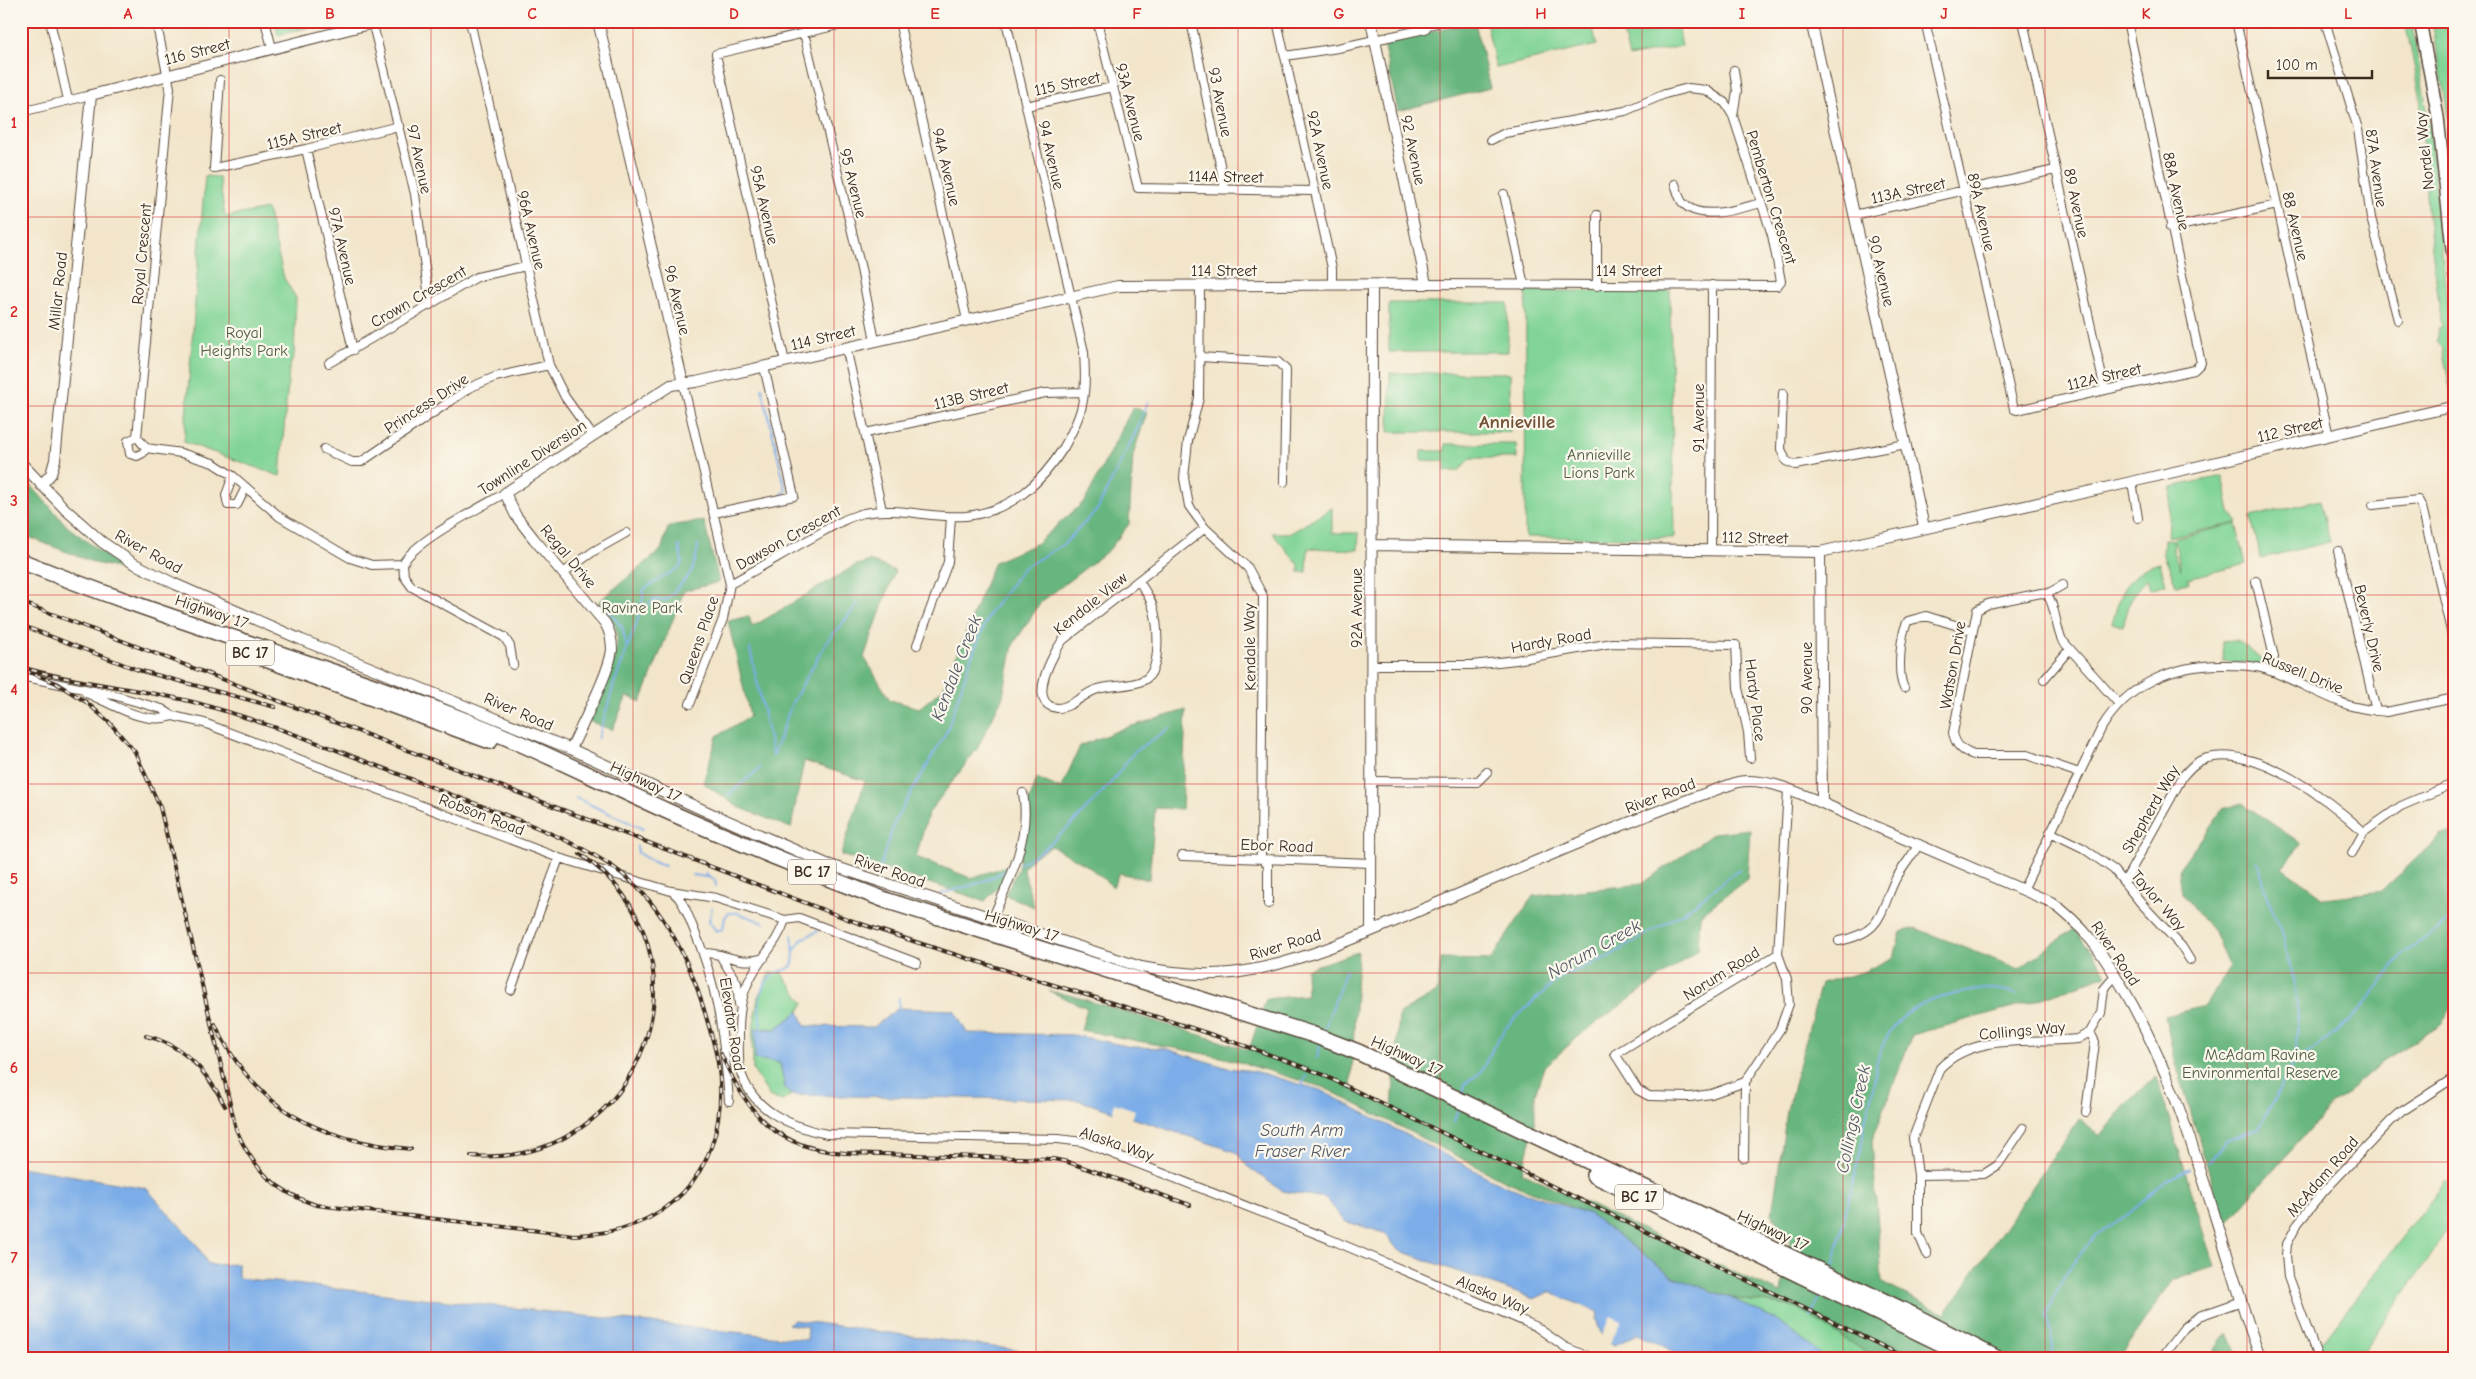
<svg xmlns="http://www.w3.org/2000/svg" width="2476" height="1379" viewBox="0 0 2476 1379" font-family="'Comic Neue',sans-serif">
  <rect width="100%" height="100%" fill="#fbf7ec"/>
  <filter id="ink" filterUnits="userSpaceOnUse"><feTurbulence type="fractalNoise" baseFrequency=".02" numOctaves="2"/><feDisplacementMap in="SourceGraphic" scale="10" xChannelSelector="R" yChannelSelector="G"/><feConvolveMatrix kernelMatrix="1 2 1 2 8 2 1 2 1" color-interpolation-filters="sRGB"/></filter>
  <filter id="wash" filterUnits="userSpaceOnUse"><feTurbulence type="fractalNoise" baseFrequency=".0096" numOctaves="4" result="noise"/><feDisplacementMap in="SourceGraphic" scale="20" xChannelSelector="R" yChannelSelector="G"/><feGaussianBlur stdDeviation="1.12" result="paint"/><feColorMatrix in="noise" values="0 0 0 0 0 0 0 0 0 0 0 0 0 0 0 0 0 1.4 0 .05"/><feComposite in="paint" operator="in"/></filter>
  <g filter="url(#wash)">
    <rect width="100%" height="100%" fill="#f2e5ca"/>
    <path fill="#81d496" stroke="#5e7f5a" d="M275,21H334L278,35Z
      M1486,21H1591L1597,45L1496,68Z
      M1620,21H1677L1682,46L1629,57Z
      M2405,21H2411L2429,121L2447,302L2455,349V399H2452L2442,347L2436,341L2438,328L2442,327L2427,210L2420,94Z
      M2432,21H2452L2455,33V174L2449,121Z
      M205,176L219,177L225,217L267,209L284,278L296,298L294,355L289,369L280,476L184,442Z
      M1526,291H1670L1674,538L1525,537Z
      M1389,303H1508V352H1389Z
      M1390,373H1510V432H1389Z
      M1445,444H1516L1517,458H1471L1459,471H1445V461L1421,460V451H1445Z
      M2223,476L2230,512L2238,523L2168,537L2171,487Z
      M2320,500L2330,542L2261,558L2251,517Z
      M1332,508V533H1359L1358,550L1308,548L1307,572H1299V565L1272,533H1291Z
      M2236,524L2246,564L2188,578L2189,583L2176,585L2163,553L2164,539L2174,540L2173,552L2181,570L2174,538Z
      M2160,563L2166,584L2150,589L2147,578L2131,599L2123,626L2112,623C2121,593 2127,571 2160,563Z
      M2234,641L2241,643L2264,661V664L2223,661L2222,642Z
      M770,972H781L804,1003L799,1011L776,1029L767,1028L755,1059L780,1063L785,1087L791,1095L782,1101L770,1097L753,1070L752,1037L758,997Z
      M2446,1181L2455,1187V1220L2359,1358H2323L2321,1344Z
      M1731,1298L1796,1307L1874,1358H1826L1774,1319Z"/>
    <path fill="#68b67f" stroke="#52704e" d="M1475,22L1490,88L1398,111L1383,43Z
      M1133,407L1147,412L1133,455L1129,524L1109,550L1041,602L1013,645L1003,696L977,749L928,814L916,857L971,878L1010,865L1001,884L985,901L841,855L865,781L804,761L791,828L738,807L703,783L717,736L750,716L728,621L749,616L752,627L856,565L870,561L895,571L864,657L890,700L919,708L943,689L994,562L1036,544L1085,501Z
      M21,474L67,526L124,570L95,563L21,534Z
      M704,521L719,582L684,591L641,702L627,696L612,730L589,721C599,697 619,661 617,635C616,622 606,612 598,602L661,550L668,528L674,525Z
      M1186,710L1182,809L1155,808L1149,880L1119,873L1113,887L1088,866L1052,846L1033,857L1023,868L1034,907L1005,895L1018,869L1029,801L1037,778L1061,789L1080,746L1122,729Z
      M2242,803L2302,844L2282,867L2324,898L2382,891L2440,836L2455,831V1000L2441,1025L2383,1061L2328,1109L2225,1225L2173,1054L2165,1016L2205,1006L2229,968L2215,934L2182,894L2179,869L2223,809Z
      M1750,829L1747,879L1700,915L1698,950L1585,1031L1544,1067L1535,1094V1123L1522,1172L1704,1259L1781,1293L1790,1240L1772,1214L1787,1111L1821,983L1863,972L1894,957L1901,932L1915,928L2019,969L2073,929L2091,950L2107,975L2034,1001L1912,1035L1872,1141L1882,1283L1945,1314L2080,1118L2099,1136L2130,1101L2156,1076L2215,1267L2173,1280L2119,1358H1874L1796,1307L1731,1298L1674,1277L1589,1214L1503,1180L1325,1088L1226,1058L1081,1030L1087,1008L1049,991L1070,995L1249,1050L1266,999L1307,995L1306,969L1358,952L1351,1088L1392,1108L1399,1014L1437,992L1441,959L1491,960L1533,896L1642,884L1714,833Z
      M2227,1333L2238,1358H2209Z"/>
    <path fill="#7cade8" stroke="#5c6c83" d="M898,1008L954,1010L967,1033L1073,1035L1132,1047L1163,1048L1228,1068L1254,1071L1320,1090L1503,1185L1589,1214L1674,1277L1731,1298L1774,1319L1826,1358H1684L1660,1344L1638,1334L1615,1345L1611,1344L1602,1336L1596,1319L1598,1312L1549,1292L1534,1299L1398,1250L1385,1233L1344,1221L1326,1198L1282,1191L1247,1166L1236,1152L1078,1100L791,1095L785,1088L780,1063L755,1059V1029H776L799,1011L805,1026L874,1027Z
      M21,1167L146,1188L197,1245L207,1263L212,1265L238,1264V1278L807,1340L808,1327L788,1324L794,1320L1075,1358H21Z"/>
    <path fill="#f2e5ca" d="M1114,1103L1135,1110L1132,1119L1113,1114Z
      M1611,1316L1621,1321L1609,1345L1600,1338Z"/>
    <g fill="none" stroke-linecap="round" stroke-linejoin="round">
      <path stroke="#7cade8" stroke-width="2" d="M762,388L786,491L781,495
        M602,603L622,627L627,648
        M641,611L653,600H667C687,574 693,581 698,545
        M750,649L773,756
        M598,739L614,684L641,611L644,589L680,567L682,562L679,546
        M773,756L792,703L826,643L858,604
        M728,795L760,768
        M576,798L643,829
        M637,846L638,853L653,862L665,866
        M2256,861L2260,867L2267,898L2282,931L2295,989L2298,1016L2295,1062
        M1019,864L1041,851L1072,824L1109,785L1135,751L1170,728
        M880,867L895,821L947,731L971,658L990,613L1023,568L1064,544L1097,510L1138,427L1148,401
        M706,872L708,877L715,880L716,886
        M692,875L707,877
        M940,894L979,883L1010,869
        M712,908L709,921L716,931L723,929L725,917L729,913H738L764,923
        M794,951L802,939L818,931
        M898,1010L899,998
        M761,1030C759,1009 755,987 775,973C781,970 789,971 792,965C796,956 793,943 792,935
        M1323,1033L1346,970
        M1317,1058L1320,1045
        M1301,1087L1306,1076
        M1462,1095L1465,1084L1481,1072L1496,1042L1509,1024L1559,978L1610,956L1684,912L1739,869
        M1454,1122L1458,1107
        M2209,1162L2226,1141L2259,1128L2294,1063L2305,1054L2327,1040L2359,1011L2403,954L2455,917
        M1832,1271L1862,1144C1863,1123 1870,1104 1874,1084C1875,1076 1875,1068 1877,1061C1890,1016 1918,1001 1960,993C1981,989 1996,986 2016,994
        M1810,1317L1821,1293
        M2051,1358L2053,1344L2046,1316L2065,1274L2094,1236L2127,1215L2169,1179L2190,1168"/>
    </g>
  </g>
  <g filter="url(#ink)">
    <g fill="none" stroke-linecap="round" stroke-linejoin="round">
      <g stroke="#564638" stroke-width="10">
        <path id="minor" d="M50,21L68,100
          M156,21L170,88L137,437L146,448L181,453L213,463L233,476L280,517L350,558L372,565L403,564L404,576L412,587L504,637L510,646L513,665
          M265,21L272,48
          M372,21L415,194L430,305
          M470,21L549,365L565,397L592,435
          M899,21L967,320
          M1097,21L1138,188L1314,191
          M1191,21L1225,189
          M1277,21L1332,268V285
          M1925,21L2014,409L2017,410L2194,370L2201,363L2127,21
          M2023,21L2105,390
          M2236,21L2329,436
          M2325,21L2358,129L2371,218L2398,320
          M804,33L861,269L875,341
          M1285,56L1338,48L1425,29L1428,25L1437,23
          M220,80L214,168L306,149L399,126
          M1026,106L1113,87
          M21,112L91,95
          M1733,116L1737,91L1734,70
          M306,149L353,350
          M1675,184C1677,189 1679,198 1682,202C1700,223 1740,208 1761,203
          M1504,194L1524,285
          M1854,215L2055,170
          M2170,228L2277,205
          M1426,284L1771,286H1777L1781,281L1772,235L1733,116L1725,103L1706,90L1688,88L1665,94L1625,111L1505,133L1491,140
          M1200,285L1199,398L1188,441L1184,478L1189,506L1205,528L1248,568L1263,596L1261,858L1268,865V904
          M1597,286V215
          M846,347L882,510
          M1200,357L1278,362L1286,370L1284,482
          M785,362L716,54L855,21
          M329,363L477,277L526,266
          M683,383L730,584L723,619L690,704
          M1783,393L1781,449L1786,461L1795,465L1906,444
          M866,433L1045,393L1084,392
          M137,437L128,441L130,454L137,456L143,453L146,448
          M324,449L352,462H361L471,387L495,377L549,365
          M233,476L226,495L228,505H237L246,487
          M2132,482L2138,518
          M2373,505L2418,500L2422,507L2455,648
          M714,513L794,496L764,367
          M1711,551L1712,285
          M2338,551L2376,711
          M403,564C411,543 483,506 505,493
          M563,573L594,551L626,533
          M1139,581C1143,588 1149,596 1152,604C1158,621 1163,670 1144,680C1129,688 1110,684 1095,690C1084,694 1069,709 1057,708C1025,704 1054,652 1063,640L1205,528
          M2256,581L2274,657L2270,671
          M730,584C756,570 781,555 806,541C825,531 843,518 864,513C898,506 932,519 966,516C1011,511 1041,484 1064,447C1071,434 1079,420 1082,405C1086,388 1085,370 1084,352L1006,21
          M2047,594L2063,585
          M917,645L948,562L951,517
          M1371,665H1472L1516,660L1612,643L1736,645L1738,688L1748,732L1750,758
          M21,676L113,695L162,709L173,716L204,723L559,858L671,891L716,898L785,920L799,918L917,963
          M2044,679L2069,650
          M1904,688C1897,675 1900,634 1908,621L1926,616L1971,630
          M86,693C114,704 143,726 173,716
          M2079,773L2027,755H1974C1962,751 1956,746 1953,733L1977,610L1988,604L2041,593L2047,594C2056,607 2055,625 2062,640L2119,704
          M1371,781L1477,782L1487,772
          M2050,832L2083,848L2114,870L2140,902L2182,947L2190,960
          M2352,853L2364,832
          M1182,856L1371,863
          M2125,881L2183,776C2190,768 2197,760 2208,758C2259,746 2329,800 2364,832L2401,806L2455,783
          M2023,890L2102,727C2128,684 2173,665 2222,665C2238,665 2255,665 2271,671C2297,681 2322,696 2348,705C2360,709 2373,710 2386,712L2455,698
          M673,892C683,900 687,913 692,925C718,985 724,1036 729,1101
          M992,919C1010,880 1031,837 1023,793
          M785,920C778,942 763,955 752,975C741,994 739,1013 739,1034C739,1045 738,1058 740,1069C750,1109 790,1127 827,1134L1058,1139L1083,1142L1327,1238L1535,1326L1565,1347L1591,1358
          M1839,941C1883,932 1879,914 1895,880C1902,868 1912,856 1919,844
          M704,953C727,953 739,966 764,958
          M1778,954L1615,1054L1638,1090L1649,1096L1690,1097L1711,1094L1745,1082L1780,1029L1789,1004L1787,979L1778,954L1788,790
          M721,957L737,983L739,1004
          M511,990L559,858
          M2086,1112L2095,1042L2090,1032
          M1744,1158L1745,1082
          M1918,1175L1984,1174L1998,1165L2023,1128
          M1927,1254L1918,1233V1175L1913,1138L1940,1068C1975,1032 2033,1044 2078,1039L2090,1032L2101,1013L2104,989L2116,975
          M2161,1358L2184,1328L2199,1316L2242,1301
          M2318,1358L2288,1277L2286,1255L2287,1244L2298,1223L2324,1191L2390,1122L2401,1112L2455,1077"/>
      </g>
      <g stroke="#564638" stroke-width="12">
        <path id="tertiary" d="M598,21L683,383
          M1811,21L1924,527
          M21,463L65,509L102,542L133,563L175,584L302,640L571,749L712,814L827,864L1141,967C1176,974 1211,977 1246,971C1307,961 1378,928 1435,904C1535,862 1635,817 1738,782C1773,775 1823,805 1856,818C1921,846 1986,874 2051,902C2085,926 2102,953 2123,988C2174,1074 2200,1170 2230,1264C2240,1295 2248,1328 2261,1358
          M41,485L51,474L55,460L91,95L381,21
          M1371,545L1820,552L2127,483L2455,406
          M1820,552L1822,803
          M571,749C582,724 609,674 612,650C612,640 610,631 605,623L534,539L516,516L505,493L671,385L696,382L1118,286L1426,284L1371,21
          M1371,931L1372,285"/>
      </g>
      <g stroke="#564638" stroke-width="14">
        <path id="secondary" d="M2420,21L2438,117L2455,277"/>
      </g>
      <g stroke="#564638" stroke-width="18">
        <path id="motorway" d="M21,561C173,623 332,666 484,728C546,753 606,784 667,811C740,844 814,873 888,901L1311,1034L1358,1052L1913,1315L1996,1358
          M263,658L490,741
          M1594,1175L1971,1358"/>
      </g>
      <use href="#minor" stroke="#fff" stroke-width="8"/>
      <use href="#tertiary" stroke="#fff" stroke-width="10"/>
      <use href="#secondary" stroke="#fff" stroke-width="11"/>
      <use href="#motorway" stroke="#fff" stroke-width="15"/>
      <g stroke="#3b2a1e" stroke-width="4">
        <path id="rail" d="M21,602L850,920C1005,974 1166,1014 1319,1073L1907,1358
          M21,625L138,670L275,707
          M21,667C78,684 139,688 197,703C278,725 356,758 434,788C491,810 563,833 613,867C659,899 687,954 703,1006C710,1031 719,1056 720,1082C724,1175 665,1234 574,1235L316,1205C276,1192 252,1168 236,1129L160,807L135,752L109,722L86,702L56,683L21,669
          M215,1024C255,1110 319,1141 411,1149
          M146,1036C184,1044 208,1073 225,1106
          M721,1054C748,1115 776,1149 846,1153L1053,1159L1068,1162L1190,1205
          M471,1156C643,1169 723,951 580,854"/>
      </g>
      <use href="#rail" stroke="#fbf7ec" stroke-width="2" stroke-dasharray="5.5" stroke-linecap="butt"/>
    </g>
  </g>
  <path fill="none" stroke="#d62828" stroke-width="1" stroke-opacity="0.55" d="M229,21V1358M431,21V1358M633,21V1358M834,21V1358M1036,21V1358M1238,21V1358M1440,21V1358M1642,21V1358M1843,21V1358M2045,21V1358M2247,21V1358M21,217H2455M21,406H2455M21,595H2455M21,784H2455M21,973H2455M21,1162H2455"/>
  <g text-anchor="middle" stroke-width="4.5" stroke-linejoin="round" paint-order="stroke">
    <g fill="#fbf7ec" stroke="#75685c" stroke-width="1">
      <rect x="226" y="640.5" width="48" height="25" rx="4"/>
      <rect x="788" y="859.5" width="48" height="25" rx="4"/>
      <rect x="1615" y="1184.5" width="48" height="25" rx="4"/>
    </g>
    <g font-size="15" font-weight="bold" fill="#3b2a1e">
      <text x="250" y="658">BC 17</text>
      <text x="812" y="877">BC 17</text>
      <text x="1639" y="1202">BC 17</text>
    </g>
    <g font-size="16" fill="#3b2a1e" stroke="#fbf7ec">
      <text transform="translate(197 51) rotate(-14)" y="6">116 Street</text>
      <text transform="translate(1067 83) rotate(-12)" y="6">115 Street</text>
      <text transform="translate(1131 102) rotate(76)" y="6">93A Avenue</text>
      <text transform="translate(1221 102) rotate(79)" y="6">93 Avenue</text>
      <text transform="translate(304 135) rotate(-13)" y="6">115A Street</text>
      <text transform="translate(1321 150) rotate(78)" y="6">92A Avenue</text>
      <text transform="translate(1414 150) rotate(78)" y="6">92 Avenue</text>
      <text transform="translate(2424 151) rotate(-96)" y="6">Nordel Way</text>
      <text transform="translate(1052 155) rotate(77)" y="6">94 Avenue</text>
      <text transform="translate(420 159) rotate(78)" y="6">97 Avenue</text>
      <text transform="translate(947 167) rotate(77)" y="6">94A Avenue</text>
      <text transform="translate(2377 168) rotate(82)" y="6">87A Avenue</text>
      <text transform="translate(1226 176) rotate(1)" y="6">114A Street</text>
      <text transform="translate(854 183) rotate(76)" y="6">95 Avenue</text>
      <text transform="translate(1908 190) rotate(-12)" y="6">113A Street</text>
      <text transform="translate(2177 191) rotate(78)" y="6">88A Avenue</text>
      <text transform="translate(1772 197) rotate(73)" y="6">Pemberton Crescent</text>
      <text transform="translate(2077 203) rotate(78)" y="6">89 Avenue</text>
      <text transform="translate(765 205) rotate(77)" y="6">95A Avenue</text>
      <text transform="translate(1982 212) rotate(77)" y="6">89A Avenue</text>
      <text transform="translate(2296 226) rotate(77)" y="6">88 Avenue</text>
      <text transform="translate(532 230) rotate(77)" y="6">96A Avenue</text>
      <text transform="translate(343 246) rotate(77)" y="6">97A Avenue</text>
      <text transform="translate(141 254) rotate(-85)" y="6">Royal Crescent</text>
      <text x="1224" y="276">114 Street</text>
      <text x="1629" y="276">114 Street</text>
      <text transform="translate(1882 271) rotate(77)" y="6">90 Avenue</text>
      <text transform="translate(57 291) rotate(-84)" y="6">Millar Road</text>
      <text transform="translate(418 296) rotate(-30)" y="6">Crown Crescent</text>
      <text transform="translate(678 300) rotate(77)" y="6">96 Avenue</text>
      <text transform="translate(823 337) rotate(-13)" y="6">114 Street</text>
      <text transform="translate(2104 376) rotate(-13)" y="6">112A Street</text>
      <text transform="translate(971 395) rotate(-13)" y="6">113B Street</text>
      <text transform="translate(426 403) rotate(-33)" y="6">Princess Drive</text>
      <text transform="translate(1698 418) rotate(-90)" y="6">91 Avenue</text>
      <text transform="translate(2290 429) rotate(-13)" y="6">112 Street</text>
      <text transform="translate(532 457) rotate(-33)" y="6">Townline Diversion</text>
      <text transform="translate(788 537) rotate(-29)" y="6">Dawson Crescent</text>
      <text transform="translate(1755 537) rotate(1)" y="6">112 Street</text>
      <text transform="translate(149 551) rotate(29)" y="6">River Road</text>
      <text transform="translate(569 556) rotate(50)" y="6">Regal Drive</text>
      <text transform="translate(1090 603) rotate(-39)" y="6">Kendale View</text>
      <text transform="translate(1356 608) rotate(-90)" y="6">92A Avenue</text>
      <text transform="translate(212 611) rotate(19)" y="6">Highway 17</text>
      <text transform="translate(2370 628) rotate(77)" y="6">Beverly Drive</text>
      <text transform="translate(698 640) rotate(-71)" y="6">Queens Place</text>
      <text transform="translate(1551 640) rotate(-10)" y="6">Hardy Road</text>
      <text transform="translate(1249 647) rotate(-91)" y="6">Kendale Way</text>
      <text transform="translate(1952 665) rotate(-80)" y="6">Watson Drive</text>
      <text transform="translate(2303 672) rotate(22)" y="6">Russell Drive</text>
      <text transform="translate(1806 678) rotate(-90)" y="6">90 Avenue</text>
      <text transform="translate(1756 700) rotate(83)" y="6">Hardy Place</text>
      <text transform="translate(519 711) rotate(23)" y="6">River Road</text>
      <text transform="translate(646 781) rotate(25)" y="6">Highway 17</text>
      <text transform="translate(1660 795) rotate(-21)" y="6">River Road</text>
      <text transform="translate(2150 809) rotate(-60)" y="6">Shepherd Way</text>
      <text transform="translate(482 814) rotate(21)" y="6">Robson Road</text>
      <text transform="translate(1277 845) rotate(2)" y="6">Ebor Road</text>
      <text transform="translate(890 870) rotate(19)" y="6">River Road</text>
      <text transform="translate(2159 900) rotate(49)" y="6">Taylor Way</text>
      <text transform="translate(1022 925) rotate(17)" y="6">Highway 17</text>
      <text transform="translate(1285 944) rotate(-17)" y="6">River Road</text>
      <text transform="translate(2116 953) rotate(56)" y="6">River Road</text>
      <text transform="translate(1721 973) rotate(-32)" y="6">Norum Road</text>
      <text transform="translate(733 1024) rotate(81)" y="6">Elevator Road</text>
      <text transform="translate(2022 1030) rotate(-5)" y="6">Collings Way</text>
      <text transform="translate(1407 1055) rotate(24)" y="6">Highway 17</text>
      <text transform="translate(1117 1143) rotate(19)" y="6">Alaska Way</text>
      <text transform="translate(2322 1176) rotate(-49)" y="6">McAdam Road</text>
      <text transform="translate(1773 1230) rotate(25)" y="6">Highway 17</text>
      <text transform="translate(1493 1294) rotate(23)" y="6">Alaska Way</text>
    </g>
    <g font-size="16" fill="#505d42" stroke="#fbf7ec">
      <text x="244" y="338">Royal<tspan x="244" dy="18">Heights Park</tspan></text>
      <text x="1599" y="460">Annieville<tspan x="1599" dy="18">Lions Park</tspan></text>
      <text x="642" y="613">Ravine Park</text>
      <text x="2260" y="1060">McAdam Ravine<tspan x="2260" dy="18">Environmental Reserve</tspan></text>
    </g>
    <g font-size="18" font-style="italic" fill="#525865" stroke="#fbf7ec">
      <text transform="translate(956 668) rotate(-69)" y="6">Kendale Creek</text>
      <text transform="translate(1594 949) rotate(-29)" y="6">Norum Creek</text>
      <text transform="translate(1853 1119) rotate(-78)" y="6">Collings Creek</text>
      <text x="1302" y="1136">South Arm<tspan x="1302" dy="21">Fraser River</tspan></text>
    </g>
    <g font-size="19" font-weight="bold" fill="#715236" stroke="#fbf7ec">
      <text x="1517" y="428">Annieville</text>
    </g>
  </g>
  <rect width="2476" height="1379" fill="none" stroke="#fbf7ec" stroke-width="55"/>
  <path d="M2268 70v8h104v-8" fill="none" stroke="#3b2a1e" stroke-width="2.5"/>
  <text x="2276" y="70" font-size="15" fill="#3b2a1e" stroke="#fbf7ec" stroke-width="4" paint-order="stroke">100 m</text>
  <rect x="28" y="28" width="2420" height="1324" fill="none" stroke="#d62828" stroke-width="2"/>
  <g font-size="16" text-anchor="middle" font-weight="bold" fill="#d62828">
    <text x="128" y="19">A</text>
    <text x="330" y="19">B</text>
    <text x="532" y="19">C</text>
    <text x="734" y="19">D</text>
    <text x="935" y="19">E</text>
    <text x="1137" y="19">F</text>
    <text x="1339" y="19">G</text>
    <text x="1541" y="19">H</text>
    <text x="1742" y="19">I</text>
    <text x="1944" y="19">J</text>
    <text x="2146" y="19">K</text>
    <text x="2348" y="19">L</text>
    <text x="14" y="128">1</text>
    <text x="14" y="317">2</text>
    <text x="14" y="506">3</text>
    <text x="14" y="695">4</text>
    <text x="14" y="884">5</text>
    <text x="14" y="1073">6</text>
    <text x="14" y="1263">7</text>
  </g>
</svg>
